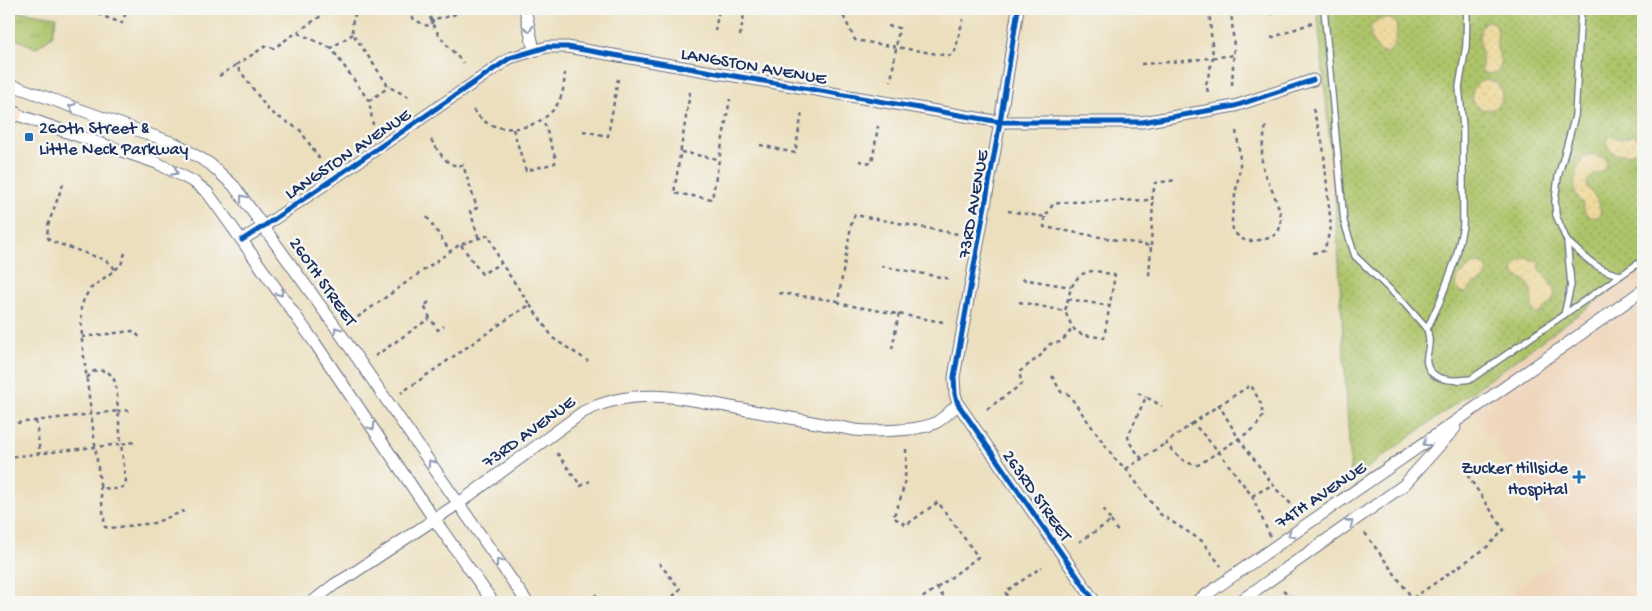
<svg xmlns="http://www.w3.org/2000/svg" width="1652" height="611" viewBox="0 0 1652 611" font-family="'Gochi Hand',sans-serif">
  <defs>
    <pattern id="grass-dots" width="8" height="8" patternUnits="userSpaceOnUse" patternTransform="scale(1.25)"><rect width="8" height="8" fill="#adc469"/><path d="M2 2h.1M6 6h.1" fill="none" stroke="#8ca05a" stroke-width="1.8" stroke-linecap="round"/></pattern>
    <pattern id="sand-dots" width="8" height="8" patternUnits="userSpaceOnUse" patternTransform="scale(1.25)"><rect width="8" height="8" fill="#eeda9e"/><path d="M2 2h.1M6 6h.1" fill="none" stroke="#ccbb8a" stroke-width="1.8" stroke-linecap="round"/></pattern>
    <pattern id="park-tufts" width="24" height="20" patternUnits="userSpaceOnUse" patternTransform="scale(1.25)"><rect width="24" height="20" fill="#adc469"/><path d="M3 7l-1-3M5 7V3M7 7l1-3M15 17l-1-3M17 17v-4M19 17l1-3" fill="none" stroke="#8ca05a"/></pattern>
  </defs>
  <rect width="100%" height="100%" fill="#f6f6f2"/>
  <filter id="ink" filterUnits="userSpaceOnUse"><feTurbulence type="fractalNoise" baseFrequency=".02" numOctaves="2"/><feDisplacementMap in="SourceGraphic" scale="10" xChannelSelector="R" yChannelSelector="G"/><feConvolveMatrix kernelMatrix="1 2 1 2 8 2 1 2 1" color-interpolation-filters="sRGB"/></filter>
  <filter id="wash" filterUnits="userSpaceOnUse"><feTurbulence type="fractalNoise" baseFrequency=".0096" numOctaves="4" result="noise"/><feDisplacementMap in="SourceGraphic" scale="20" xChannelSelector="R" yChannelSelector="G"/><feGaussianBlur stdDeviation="1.12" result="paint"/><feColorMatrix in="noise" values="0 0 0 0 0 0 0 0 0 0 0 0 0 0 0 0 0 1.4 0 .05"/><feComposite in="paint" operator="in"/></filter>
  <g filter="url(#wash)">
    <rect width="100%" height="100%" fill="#ecdfbe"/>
    <path fill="#efd6bb" d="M1643,267V602H1497L1568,553L1463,400Z"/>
    <path fill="url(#grass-dots)" stroke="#647a64" d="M1317,9H1643V267L1351,480L1335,194Z"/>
    <path fill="url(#sand-dots)" stroke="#84847e" d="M1386,18L1394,20L1397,24C1396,30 1397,39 1395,44C1384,67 1365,38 1372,25C1375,21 1381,19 1386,18Z
      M1486,21L1495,23C1501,34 1495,38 1497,48C1499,57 1504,63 1498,72C1492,74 1486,75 1481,71C1486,55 1472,34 1486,21Z
      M1472 95a15 15 0 1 1 30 0a15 15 0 1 1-30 0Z
      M1633,135L1638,138C1642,155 1627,155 1615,154L1609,149L1606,140L1609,136L1623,139Z
      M1592,154L1605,158L1607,165C1602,174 1593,174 1588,180C1582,189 1606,199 1599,217C1586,218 1586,215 1583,205C1581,200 1576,197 1575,191C1573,183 1577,167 1582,160C1584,157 1588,155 1592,154Z
      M1527,258L1536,261L1539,263C1540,276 1552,280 1555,294L1551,302L1538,314H1536C1527,304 1537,289 1525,280C1522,278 1518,277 1514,274C1512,265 1518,260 1527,258Z
      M1480,263L1484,265L1488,271L1484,280L1474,284L1466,293L1460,292L1456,287L1458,276L1474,264Z"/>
    <path fill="url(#park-tufts)" stroke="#647a64" d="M9,10L57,17L52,36L36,48L11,37Z"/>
  </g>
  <g filter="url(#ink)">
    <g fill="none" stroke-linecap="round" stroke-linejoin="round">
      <g stroke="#646d80" stroke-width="8">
        <path id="service" d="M1324,9L1344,222L1355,256L1404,303L1427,329L1440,301L1456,258L1463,226V127L1459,87L1466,46L1467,9
          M1567,241C1585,257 1597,271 1621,275
          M1564,315L1571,285L1567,241L1556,215L1555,201L1558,177L1575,116L1581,9
          M1427,329C1428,333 1429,337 1429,340C1430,348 1425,357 1427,364C1432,383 1457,381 1471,379L1643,260"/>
      </g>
      <g stroke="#646d80" stroke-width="13">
        <path id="minor" d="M525,9L534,50
          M1018,9L1000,122L954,377L955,394L958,404L1095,602
          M9,84L176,144L210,164L234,186L335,326L527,602
          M9,112L157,163L194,182L207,192L218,207L315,343L434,519L493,602
          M242,240L264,226L510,58L547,47H567L1000,122H1142L1235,106L1313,80
          M312,602L335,584L349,576L459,503L583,412C636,385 687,399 742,409C780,416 817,423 855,430C873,432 922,431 937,422C945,417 952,410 958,404
          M1196,602C1344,497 1495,396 1643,290
          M1239,602L1404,485L1455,428"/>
      </g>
      <g stroke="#646d80" stroke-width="18">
        <path id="secondary" d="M9,114H14"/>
      </g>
      <path stroke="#646d80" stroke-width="2.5" stroke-dasharray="4 4" stroke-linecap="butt" d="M94,9V13L122,23L127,9
        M363,9L353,17L352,28L353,34L389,87L411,98
        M429,9C430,31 450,47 463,63
        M840,9L855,40L949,56L955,51L963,19
        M1231,9L1234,48L1232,85
        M1269,14L1284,9
        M411,17L424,25L430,26L434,19L451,16L459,12
        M888,26L899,28L891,81
        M715,31L719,9
        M298,33L331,48
        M353,34L331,48L369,101L373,125
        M740,36L745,9
        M1271,38L1312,23
        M1141,64L1185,61L1234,55
        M236,65L266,46L274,48L331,9
        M219,76L236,65L269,111L300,130L321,161
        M690,92L674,193L712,199L730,99
        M1208,92L1206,85L1213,57L1209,9
        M369,101L389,87
        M1313,109L1323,145L1331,227L1324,251L1313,253
        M473,110C477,115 482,120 487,123C512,136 549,125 560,99C564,90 564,82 565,73
        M513,129L526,171L555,163L556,159L543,119
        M583,131L608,136L618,79
        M1236,131C1238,142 1240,153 1240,165C1239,180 1229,217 1233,229C1234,233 1238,236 1241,238C1246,242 1252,241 1259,240C1306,235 1263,184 1262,161C1261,149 1265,135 1266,123
        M431,140C439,151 447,169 463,165L477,208L470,211L479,239
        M760,145L795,153L802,112
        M681,152L718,159
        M859,161L872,163L878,126
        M63,184L48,225L47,237L51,241L105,260L112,265L115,270
        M1008,211L1045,217L1053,204L1069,202L1152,200L1155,183L1176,180
        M427,217L450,251
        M1045,217L1044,227L1151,246L1149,276
        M461,245L482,274L501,263
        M1151,246L1153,200
        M125,253L121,265L90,289L84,299L81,308L82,341L100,484C108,491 114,490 123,487L126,481L121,444L135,442
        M881,266L951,279
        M1022,279L1071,287
        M779,293L838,301
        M1068,299L1110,306
        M429,302L424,306L430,318L438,330L444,326
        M1019,302L1065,311C1069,296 1071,276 1088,272C1095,269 1107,274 1115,275L1104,338C1077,333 1076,338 1065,311
        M530,305L554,339L588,361
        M351,322L459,245L489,235L501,263L530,305L516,313L401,393
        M943,322L841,304L838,301L852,220L855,215L958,234
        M82,337L132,331L135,332L141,339
        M892,349L899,313
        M375,356L430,318
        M1052,376L1061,392L1069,395L1115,459L1126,469L1160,514L1202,541L1221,566
        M87,378L94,371C120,366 116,394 118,411L132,410
        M1138,393L1146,397
        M987,409L1022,384L1019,372L1040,356L1045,349L1050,344L1061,342L1072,329
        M36,421L40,453
        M1193,423L1166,443C1176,455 1182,463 1198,465L1255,428L1263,416L1261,404L1251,385L1219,405
        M9,424L118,411L121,444L9,457
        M906,449C907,473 904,495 893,517L906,525L938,502L978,557L937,588
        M557,453L581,486L590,481
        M1142,459L1129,442L1128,436L1146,397L1162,406
        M1126,469L1166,443
        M100,486L105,527L110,528L154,523L184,511
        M1252,496L1272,485
        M1111,521L1118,532
        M1365,533L1415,602
        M1270,536L1252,496L1219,452L1193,423L1219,405L1239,439L1277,490L1301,514
        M1079,542L1111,521L1103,508
        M659,563L680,589L668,602
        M1283,590L1288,594L1293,602
        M1413,598L1486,548L1504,530L1464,470
        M592,602L598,598L593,592
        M702,602L703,599L715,602
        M916,602L937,588L947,602
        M1012,602L1005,592L1042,567"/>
      <use href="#service" stroke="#fff" stroke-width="5.5"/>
      <use href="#minor" stroke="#fff" stroke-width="11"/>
      <use href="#secondary" stroke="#fde4d1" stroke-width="16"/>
      <g stroke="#f6f6f2" stroke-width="8">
        <path id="cycleway" d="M1018,9L1000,122L954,377L955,394L958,404L1095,602
          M242,240L264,226L510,58L547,47H567L1000,122H1142L1235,106L1313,80"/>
      </g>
      <use href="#cycleway" stroke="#0057b8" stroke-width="5"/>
    </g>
    <defs><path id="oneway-chevron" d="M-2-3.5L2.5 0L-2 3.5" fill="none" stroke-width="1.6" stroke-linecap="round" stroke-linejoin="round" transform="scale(1.25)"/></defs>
    <g stroke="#8d97ae">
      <use href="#oneway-chevron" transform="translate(529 29) rotate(78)"/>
      <use href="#oneway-chevron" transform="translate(72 107) rotate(-160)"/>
      <use href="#oneway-chevron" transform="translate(175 172) rotate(28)"/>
      <use href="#oneway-chevron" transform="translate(243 198) rotate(-127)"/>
      <use href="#oneway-chevron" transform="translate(280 293) rotate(55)"/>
      <use href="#oneway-chevron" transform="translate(337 330) rotate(-125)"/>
      <use href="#oneway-chevron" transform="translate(372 427) rotate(56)"/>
      <use href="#oneway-chevron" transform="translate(1426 443) rotate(146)"/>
      <use href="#oneway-chevron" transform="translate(431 463) rotate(-125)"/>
      <use href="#oneway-chevron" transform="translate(1350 523) rotate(-36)"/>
      <use href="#oneway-chevron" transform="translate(1291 534) rotate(145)"/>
      <use href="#oneway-chevron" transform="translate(499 562) rotate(-125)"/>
    </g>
  </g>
  <g fill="#1f6fb2" stroke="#f6f6f2" stroke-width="2">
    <rect x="24" y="132" width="10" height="10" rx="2.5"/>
    <path d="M1576.5 469.5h5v5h5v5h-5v5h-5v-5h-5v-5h5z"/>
  </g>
  <g text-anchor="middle" stroke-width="5" stroke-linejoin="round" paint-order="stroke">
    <g font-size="18" fill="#1b2f5e" stroke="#f6f6f2">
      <text transform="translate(754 65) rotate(10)" y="6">LANGSTON AVENUE</text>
      <text transform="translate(347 153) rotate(-34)" y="6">LANGSTON AVENUE</text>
      <text transform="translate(972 204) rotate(-80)" y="6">73RD AVENUE</text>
      <text transform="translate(324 281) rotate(55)" y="6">260TH STREET</text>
      <text transform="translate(528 431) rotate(-36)" y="6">73RD AVENUE</text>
      <text transform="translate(1320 494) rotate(-34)" y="6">74TH AVENUE</text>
      <text transform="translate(1038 495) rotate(55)" y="6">263RD STREET</text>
    </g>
    <g font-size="18" fill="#1b2f5e" stroke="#f6f6f2" text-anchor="start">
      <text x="39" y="133">260th Street &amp;<tspan x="39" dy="21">Little Neck Parkway</tspan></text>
      <text x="1568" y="473" text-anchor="end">Zucker Hillside<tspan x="1568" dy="21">Hospital</tspan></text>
    </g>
  </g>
  <rect width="1652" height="611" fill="none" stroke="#f6f6f2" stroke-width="30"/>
</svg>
